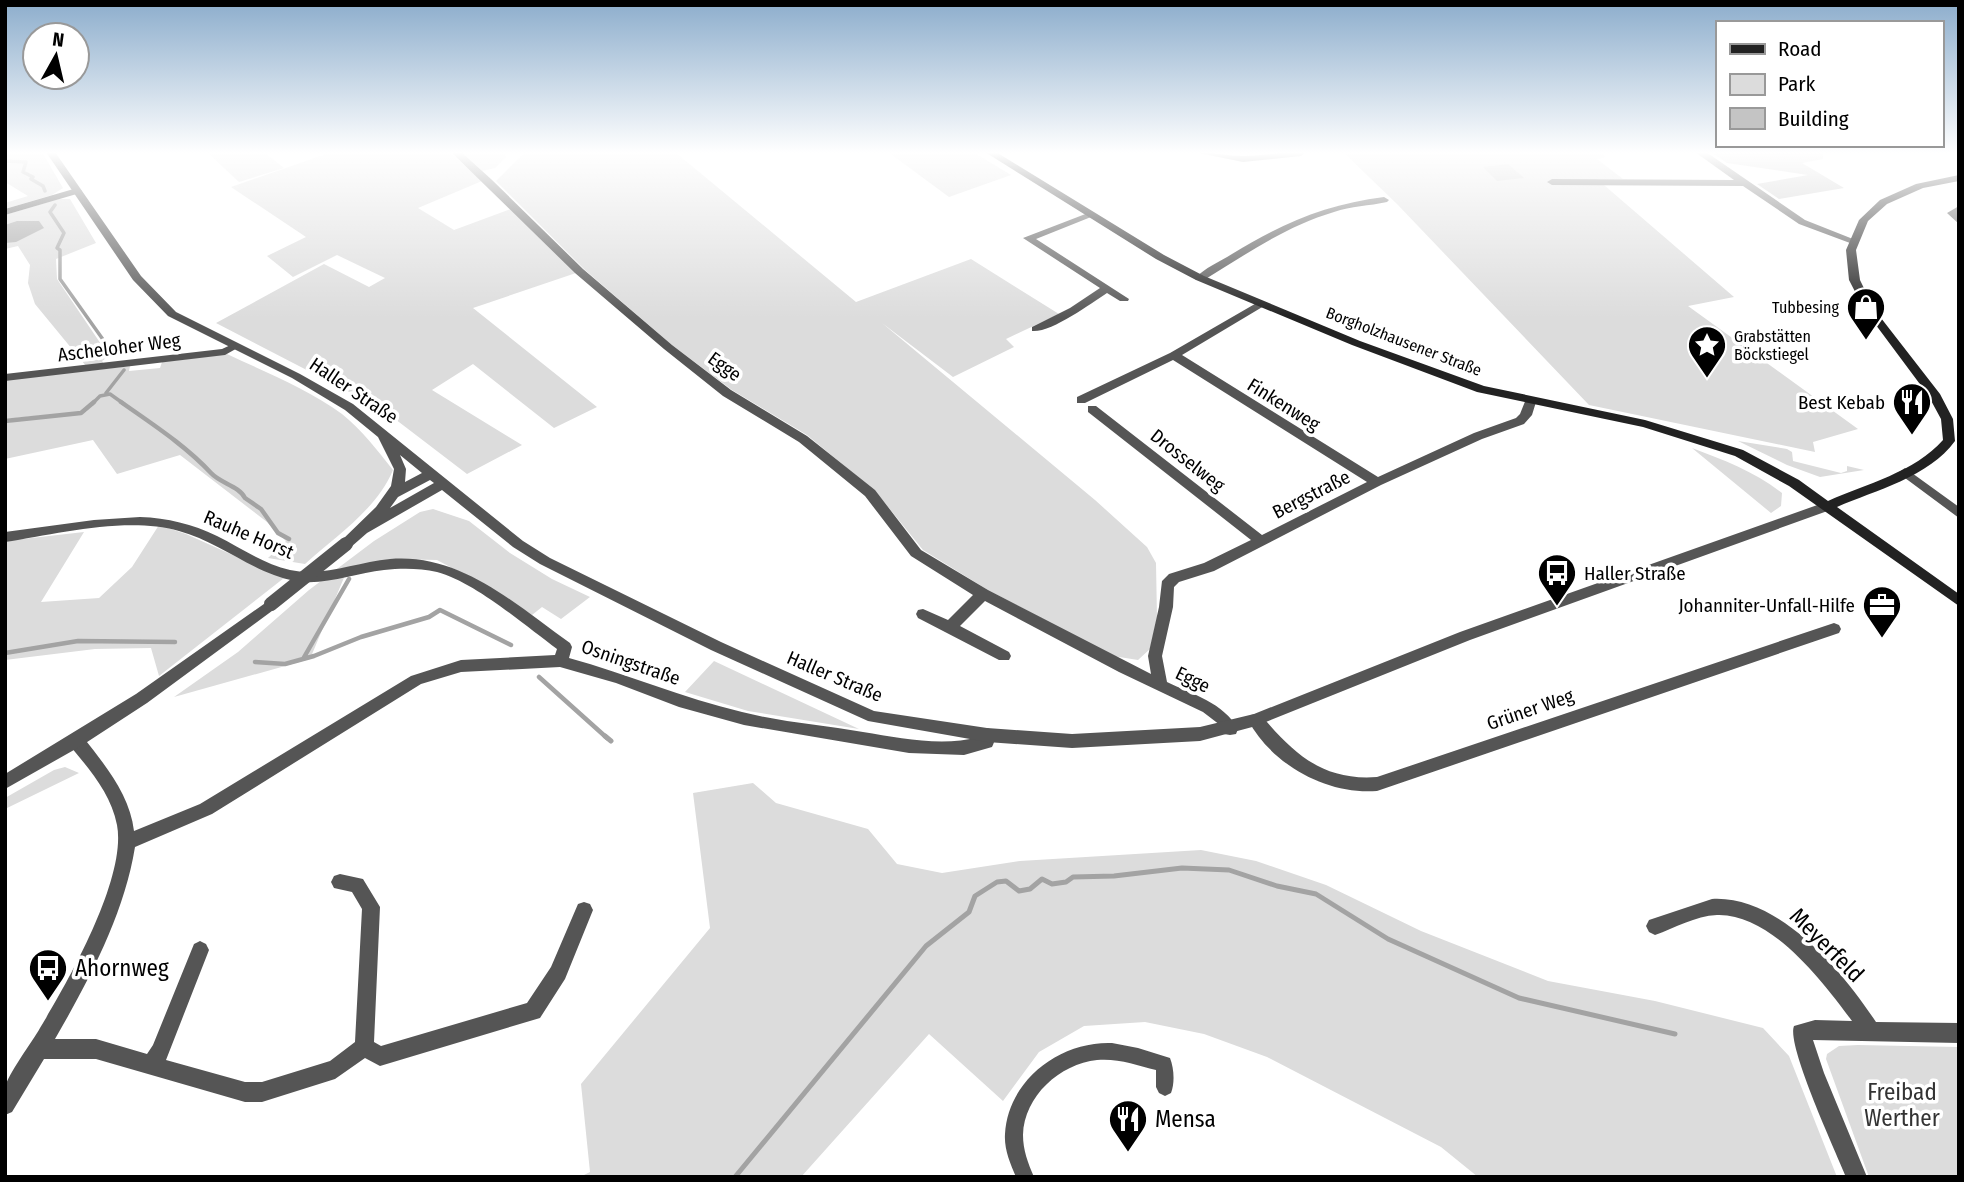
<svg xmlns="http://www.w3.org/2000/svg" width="1964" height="1182" viewBox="0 0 1964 1182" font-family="'Fira Sans Condensed',sans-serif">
  <rect width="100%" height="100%" fill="#fff"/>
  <path fill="#dcdcdc" d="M5,152H42L63,188L52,195L5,209V203L28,196L5,182Z
    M207,152H264L284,168L239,182Z
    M332,152H449L482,181L418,208L454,230L511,209L576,273L473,308L597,407L554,428L473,364L432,390L522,445L467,474L395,419L355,395L216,323L324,264L369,287L385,278L337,255L293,277L267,256L306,237L231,187Z
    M460,152H504L506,157L495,168L482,171Z
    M530,152H675L856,302L971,259L1059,314L1006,339L1014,347L953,377L882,323L1095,500L1147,547L1156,563L1157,618L1150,649L1138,660L1113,656L988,590L923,550L876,492L807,435L732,390L672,345L585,270L496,181L522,155Z
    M888,152H973L1011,175L949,197Z
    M1343,152H1600L1606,157L1597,159L1623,179H1597L1734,297L1688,306L1858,429L1813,442L1815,452L1589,405L1397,204Z
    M59,199H70L96,243L56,259L57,279L109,356L102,361L104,364L86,366L35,304L28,283L30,265L18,246L5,249V215Z
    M227,354C265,372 308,389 342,414C362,430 377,450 393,470C377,509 336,536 305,564L268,558L286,541L267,522L180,455L117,474L93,440L5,459V423L88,411L5,419V380L130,366L129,371L160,368L162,362Z
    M1738,441L1787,449L1792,452L1793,461L1841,473L1847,471V466L1864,470L1820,477L1787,465Z
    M1692,448C1724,460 1755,472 1782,493L1781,506L1771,513Z
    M433,509L469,521L510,553L552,579L590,597L561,619L542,607L532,615L497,592L437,560L391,559L348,568L310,659L174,697L238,652L309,590L374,541L420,512Z
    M159,525L186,534L284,578L159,676L151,648L95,649L5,660V541L84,532L41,602L99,598L132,567Z
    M714,661L859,729L748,711L685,692Z
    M65,767L79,773L5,809V798L54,770Z
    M753,783L776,803L868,829L897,864L942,873L1020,861L1201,850L1256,861L1326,885L1421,931L1548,981L1655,1001L1763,1028L1789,1056L1837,1177H1478L1441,1147L1267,1057L1204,1034L1145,1022L1084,1026L1039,1052L1003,1101L929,1034L801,1177H580L590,1172L581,1084L710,928L693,793Z
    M1858,1045L1959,1047V1177H1869L1826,1059L1827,1054L1839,1046Z"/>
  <path fill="#a3a3a3" d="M17,221H39L44,228L16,242L5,243V225Z"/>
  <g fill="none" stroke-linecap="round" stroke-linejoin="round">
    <path stroke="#a3a3a3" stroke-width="3.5" d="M5,161L26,162L23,172L33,177L31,179L43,186L45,191
      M55,205L50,212L64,233L57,248L60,250V279L114,355
      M106,393L124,370
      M92,404L100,396L110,394L124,404"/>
    <path stroke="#a3a3a3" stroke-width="4.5" d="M121,402C152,424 185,445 211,473C220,483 239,486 245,498L261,509L278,533L289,539
      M5,421L81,413L94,402
      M5,653L78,641L175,642
      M303,659L349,579
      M255,662L285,664L314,656L361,637L429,617L440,610L511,645
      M539,677L607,738"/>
    <path stroke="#a3a3a3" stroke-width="5" d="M605,736L611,741
      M735,1177L926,946L969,912L975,896L997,882L1006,881L1019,891L1030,889L1042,879L1052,884L1066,882L1073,877L1114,876L1182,868L1229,870L1277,886L1316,894L1388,939L1519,998L1675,1034"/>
  </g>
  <path fill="#c4c4c4" d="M1711,152H1823V159L1802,163L1844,188L1779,199L1757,184L1808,175L1727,163Z
    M1508,164L1524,178L1497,181L1483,167Z"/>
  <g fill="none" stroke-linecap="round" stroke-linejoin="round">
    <path fill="#555" fill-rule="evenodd" d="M1112,1043L1138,1048L1170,1058C1174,1068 1175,1083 1171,1093L1165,1096L1159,1093L1156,1087V1070C1137,1065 1117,1058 1097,1060C1060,1064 1024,1096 1023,1135C1023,1150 1028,1163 1034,1177H1016C1010,1163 1004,1149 1005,1134C1008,1080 1060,1041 1112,1043Z"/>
    <path fill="#555" fill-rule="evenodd" d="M451,152H461L491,179L583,269L672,345L731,390L807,436L875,490L921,550L988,590L1151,674L1148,656L1159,607L1162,581L1169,574L1204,563L1251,540L1088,412V406H1096L1262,535L1367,482L1173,360L1085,403H1077V397L1170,353L1260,301L1264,302V306L1182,355L1378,477L1474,433L1516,418L1520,414L1526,399L1530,398L1536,402L1532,415L1524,424L1482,439L1381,485L1214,571L1179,582L1174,587L1173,607L1162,656L1167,682C1192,694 1224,703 1238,729L1236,734L1230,735L1224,734L1220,725L1203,712L1119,672L985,601L960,626L1009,652L1011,656L1009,660H999L918,618L916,614L918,610L923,609L948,620L973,595L911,556L865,496L799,442L723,396L664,349L575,273Z
      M1194,152C1211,152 1228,156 1244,156C1265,156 1285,151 1305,153L1301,156L1243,162Z
      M1695,152H1706L1805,220L1858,241L1850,243L1799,224L1743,186L1552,185L1547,182L1552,179L1734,180Z
      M77,188L82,191L80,193L5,215V209Z
      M1384,197L1389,200L1387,202C1369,206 1351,206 1334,212C1286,226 1245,255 1204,280H1196L1195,278C1205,268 1219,262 1232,254C1280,224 1327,204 1384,197Z
      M1959,206V224L1947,213Z
      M1088,213L1096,215L1036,239L1129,299L1128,301H1120L1107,293C1090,304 1051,333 1032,331V327L1070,308L1100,288L1023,238Z
      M235,343L241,346L225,355L5,381V374L222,349Z
      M1905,468L1959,507V518L1901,475L1899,472Z
      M140,517C168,518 192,524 217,536C241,548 264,564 290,570C324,577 357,562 390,559C461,553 516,605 570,643L572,647L569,658C627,674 683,698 742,712C781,722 823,725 863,732C900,738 942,747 979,737L981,730L987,728L993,730C996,736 995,741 992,747L964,755L909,753L744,725L679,707L616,683L560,667L461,672L421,684L212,814L135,847C124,915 89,980 55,1039H96L147,1054L153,1045L194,944L200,941L206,944L209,950L166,1060L245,1082H262L330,1061L355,1042L362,909L352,892L334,888L331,882L334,876L340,874L363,879L380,907L374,1042L381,1046L527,1003L551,967L578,904L584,902L590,904L593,910L565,979L540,1018L380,1066L365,1058L335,1079L262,1102H245L96,1059H44L12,1112L5,1115C5,1106 4,1096 5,1088C7,1075 33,1041 40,1028C68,982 127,878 117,825C111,794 90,770 71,747L69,742L71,737L77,735L83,737C105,765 130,795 134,831L200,804L411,676L461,660L555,655L557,649C524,625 475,582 437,572C420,568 401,568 384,570C355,573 325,586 295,581C253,573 220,542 179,531C127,516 57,534 5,542V532L94,520Z
      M1834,623L1839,625L1841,629L1839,633L1377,791C1327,795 1272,765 1248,720L1251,715L1256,714L1261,715C1294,754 1323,781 1377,777Z
      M1712,899C1779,895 1842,971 1876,1022L1959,1023V1043L1813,1040L1824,1073L1867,1177H1846C1836,1152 1786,1045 1794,1026L1815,1020L1852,1021C1823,982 1771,913 1717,915C1695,916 1675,928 1655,935L1649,932L1646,926L1649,920Z"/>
    <path fill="#555" fill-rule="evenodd" d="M46,152H55L141,276L176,312L300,374L353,404L523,541L550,558L721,642L874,711L987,728L1072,734L1200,727L1254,714L1460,632L1823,503H1833L1834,506L1833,509L1470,640L1256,726L1200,741L1072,748L987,742L868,721L711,650L540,564L513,547L442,490L367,533L351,547H341L339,544L341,541L376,507L391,486L394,469L378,437L345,410L292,378L168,316L133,280ZM400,455L422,473L405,482L406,469ZM430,480L434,483L390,508L398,497Z
      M271,599L276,600L278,604L276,608L147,703L81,746L5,789V774L136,694Z"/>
    <path fill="#222" fill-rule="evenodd" d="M985,152H996L1164,255L1204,276L1360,341L1484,386L1645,420L1743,450L1799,480L1828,501C1866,484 1915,472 1943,440L1941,419L1928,395L1864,309L1849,280L1846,250L1859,220L1880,200L1916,184L1959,175V181L1923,188L1887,204L1868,221L1856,250L1860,280L1874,309L1940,394L1953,419L1955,441C1929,477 1876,490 1837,507L1959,594V606L1789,486L1735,456L1643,427L1477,392L1352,345L1196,280L1156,259Z"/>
    <path stroke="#555" stroke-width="14" d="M271,604L346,544"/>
  </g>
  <linearGradient id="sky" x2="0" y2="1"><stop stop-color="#8cadcc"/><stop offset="0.48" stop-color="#fff"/><stop offset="1" stop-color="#fff" stop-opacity="0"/></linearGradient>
  <rect width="1964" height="318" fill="url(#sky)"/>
  <defs>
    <g id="shop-pin" transform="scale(2.0125)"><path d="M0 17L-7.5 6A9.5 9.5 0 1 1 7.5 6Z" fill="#000" stroke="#fff"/><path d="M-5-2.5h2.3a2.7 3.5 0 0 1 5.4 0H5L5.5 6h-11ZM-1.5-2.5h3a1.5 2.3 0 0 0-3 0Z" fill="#fff"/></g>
    <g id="sight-pin" transform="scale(2.0125)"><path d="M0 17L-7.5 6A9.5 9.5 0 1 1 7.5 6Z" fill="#000" stroke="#fff"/><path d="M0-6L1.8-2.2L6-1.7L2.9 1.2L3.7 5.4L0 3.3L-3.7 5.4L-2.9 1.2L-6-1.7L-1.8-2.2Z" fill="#fff"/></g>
    <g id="restaurant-pin" transform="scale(2.0125)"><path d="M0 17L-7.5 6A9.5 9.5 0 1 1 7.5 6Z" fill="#000" stroke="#fff"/><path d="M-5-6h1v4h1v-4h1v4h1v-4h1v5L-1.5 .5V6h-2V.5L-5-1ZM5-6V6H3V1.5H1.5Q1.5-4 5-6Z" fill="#fff"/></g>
    <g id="bus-pin" transform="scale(2.0125)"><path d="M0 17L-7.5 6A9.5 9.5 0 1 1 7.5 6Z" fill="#000" stroke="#fff"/><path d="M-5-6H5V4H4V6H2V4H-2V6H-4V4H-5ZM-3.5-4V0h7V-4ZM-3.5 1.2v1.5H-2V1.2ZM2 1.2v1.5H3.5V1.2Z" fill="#fff"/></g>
    <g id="office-pin" transform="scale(2.0125)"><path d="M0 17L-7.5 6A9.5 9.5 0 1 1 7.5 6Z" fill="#000" stroke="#fff"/><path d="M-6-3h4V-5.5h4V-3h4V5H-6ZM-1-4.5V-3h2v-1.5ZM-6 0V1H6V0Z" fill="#fff"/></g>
  </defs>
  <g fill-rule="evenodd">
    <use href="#shop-pin" x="1866" y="307"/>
    <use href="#sight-pin" x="1707" y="345"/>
    <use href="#restaurant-pin" x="1912" y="402"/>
    <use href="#bus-pin" x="1557" y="573"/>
    <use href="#office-pin" x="1882" y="605"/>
    <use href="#bus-pin" x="48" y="968"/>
    <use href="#restaurant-pin" x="1128" y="1119"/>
  </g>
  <g text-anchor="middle" stroke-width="7" stroke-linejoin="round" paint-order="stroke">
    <g font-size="16" fill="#000" stroke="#fff" text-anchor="end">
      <text x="1839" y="313">Tubbesing</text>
      <text x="1734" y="342" text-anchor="start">Grabstätten<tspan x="1734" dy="18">Böckstiegel</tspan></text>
    </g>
    <g font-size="16" fill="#000" stroke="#fff">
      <text transform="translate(1404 341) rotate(21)" y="6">Borgholzhausener Straße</text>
    </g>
    <g font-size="19" fill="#000" stroke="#fff">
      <text transform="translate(119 347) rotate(-7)" y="7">Ascheloher Weg</text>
      <text transform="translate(725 366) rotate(36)" y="7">Egge</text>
      <text transform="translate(354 390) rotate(34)" y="7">Haller Straße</text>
      <text transform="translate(1284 404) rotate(32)" y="7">Finkenweg</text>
      <text transform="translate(1188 460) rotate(38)" y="7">Drosselweg</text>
      <text transform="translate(1311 494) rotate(-27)" y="7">Bergstraße</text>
      <text transform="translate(249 534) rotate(23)" y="7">Rauhe Horst</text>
      <text transform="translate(631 662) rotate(19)" y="7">Osningstraße</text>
      <text transform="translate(835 676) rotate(23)" y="7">Haller Straße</text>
      <text transform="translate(1193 679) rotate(26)" y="7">Egge</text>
      <text transform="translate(1530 709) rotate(-19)" y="7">Grüner Weg</text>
    </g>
    <g font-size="19" fill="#000" stroke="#fff" text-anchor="end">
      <text x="1885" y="409">Best Kebab</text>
      <text x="1584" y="580" text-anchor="start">Haller Straße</text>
      <text x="1855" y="612">Johanniter-Unfall-Hilfe</text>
    </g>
    <g font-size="23" fill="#000" stroke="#fff">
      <text transform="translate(1827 945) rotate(45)" y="8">Meyerfeld</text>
    </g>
    <g font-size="23" fill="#000" stroke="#fff" text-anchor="start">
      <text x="75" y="976">Ahornweg</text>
      <text x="1155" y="1127">Mensa</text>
    </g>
    <g font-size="23" fill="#333" stroke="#fff">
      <text x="1902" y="1100">Freibad<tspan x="1902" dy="26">Werther</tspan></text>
    </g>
  </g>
  <rect width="1964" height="1182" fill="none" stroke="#000000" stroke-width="14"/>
  <rect x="1716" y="21" width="228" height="126" fill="#ffffff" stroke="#999999" stroke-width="2"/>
  <rect x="1730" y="44" width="35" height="10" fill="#222222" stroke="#999999" stroke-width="2"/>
  <text x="1778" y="56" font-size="21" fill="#000000">Road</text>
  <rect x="1730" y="74" width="35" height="21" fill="#dcdcdc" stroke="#999999" stroke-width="2"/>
  <text x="1778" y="91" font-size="21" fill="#000000">Park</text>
  <rect x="1730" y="108" width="35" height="21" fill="#c4c4c4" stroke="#999999" stroke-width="2"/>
  <text x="1778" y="126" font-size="21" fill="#000000">Building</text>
  <g transform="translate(56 56) rotate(8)"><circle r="33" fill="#ffffff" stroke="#999999" stroke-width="2"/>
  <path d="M0-5L12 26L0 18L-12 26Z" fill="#000000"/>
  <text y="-10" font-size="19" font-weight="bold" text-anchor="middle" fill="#000000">N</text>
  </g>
</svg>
